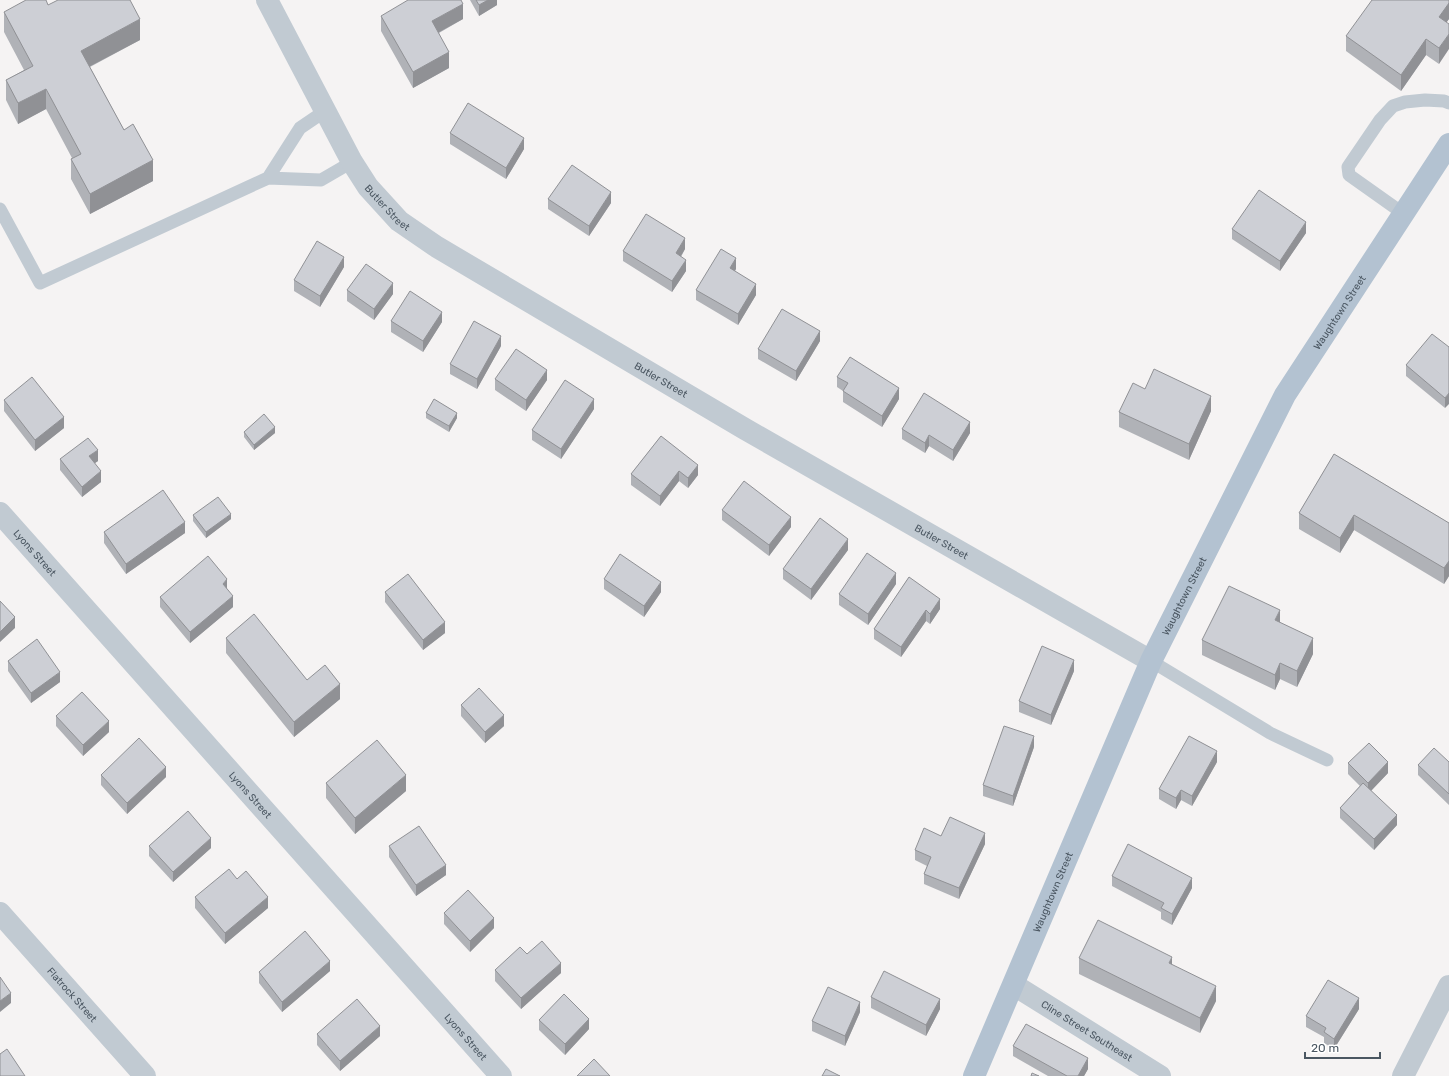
<svg xmlns="http://www.w3.org/2000/svg" width="1449" height="1076" viewBox="0 0 1449 1076" font-family="Rubik,sans-serif">
  <rect width="100%" height="100%" fill="#f5f3f3"/>
  <g fill="none" stroke-linecap="round" stroke-linejoin="round">
    <path stroke="#c1cad2" stroke-width="13" d="M268,178L300,128L325,111
      M0,209L40,283L268,178L321,180L352,162
      M1404,214L1349,175L1348,167L1380,120L1393,106L1405,102L1425,100L1444,101L1449,103
      M1151,661L1270,733L1327,760"/>
    <g stroke="#c1cad2" stroke-width="22">
      <path id="s1" d="M267,0L352,162L368,187L399,221L437,247L745,429L1151,661"/>
      <path id="s2" d="M0,513L501,1076"/>
      <path id="s3" d="M0,913L145,1076"/>
      <path id="s4" d="M1014,985L1160,1076"/>
    </g>
    <path stroke="#c1cad2" stroke-width="22" d="M1403,1076L1449,986"/>
    <path stroke="#b3c2d1" stroke-width="22" id="s5" d="M974,1076L1151,661L1285,395L1449,144"/>
  </g>
  <path fill="#b0b2b7" d="M470,0H497V5L479,16Z
    M1449,0V19L1446,22L1439,64L1426,55L1401,91L1346,51V36Z
    M48,5L140,40L90,67L124,130L153,181L90,214L71,179V159L72,158L46,109L18,124L6,100V80L24,70L4,32V12Z
    M381,16L463,19L439,33L449,68L413,88L381,31Z
    M450,133L524,149L506,179L450,144Z
    M548,199L611,203L589,236L548,209Z
    M1232,229L1306,233L1280,271L1232,239Z
    M685,249L681,257L686,271L672,292L623,261V251Z
    M344,267L320,307L294,291V280Z
    M736,269L735,271L756,295L738,325L696,300V290Z
    M347,290L393,294L374,320L347,301Z
    M391,321L442,322L423,352L391,332Z
    M820,341L796,381L758,359V349Z
    M501,346L477,389L450,374V364Z
    M1449,347L1445,408L1406,376V365Z
    M837,377L899,399L882,427L843,402V391L837,387Z
    M495,379L547,380L526,411L495,390Z
    M1145,389L1211,411L1189,460L1119,427V412Z
    M4,400L64,428L35,451L4,411Z
    M594,409L561,459L532,440V430Z
    M426,413L457,418L449,432L426,418Z
    M902,429L970,433L953,461L929,446L925,453L902,439Z
    M244,432L275,433L254,450L244,437Z
    M661,436L698,475L688,488L679,481L660,506L631,485V474Z
    M1334,454L1449,523V576L1444,584L1354,530L1340,553L1299,529V513Z
    M60,459L98,461L95,463L101,482L82,497L60,470Z
    M722,510L791,527L769,556L722,520Z
    M193,515L231,519L206,538L193,521Z
    M104,532L185,533L126,574L104,543Z
    M848,550L811,600L783,579V569Z
    M909,577L940,609L930,624L926,621L901,657L874,639V629Z
    M604,579L661,592L644,617L604,589Z
    M896,584L868,625L839,605V594Z
    M385,592L445,633L423,650L385,602Z
    M160,597L233,607L190,643L160,607Z
    M1280,622L1313,654L1297,687L1280,679L1275,690L1202,655V640Z
    M226,638L340,699L294,737L226,653Z
    M8,661L60,682L31,703L8,671Z
    M1074,671L1051,725L1019,712V701Z
    M461,705L504,726L485,743L461,716Z
    M56,716L109,732L83,756L56,726Z
    M1034,747L1013,806L983,796V785Z
    M1217,762L1192,806L1181,800L1176,809L1159,799V789Z
    M1449,762V805L1418,775V765Z
    M1348,763L1388,773L1371,791L1397,825L1374,850L1340,818V808L1360,786L1348,774Z
    M101,775L166,777L127,814L101,785Z
    M326,783L406,791L355,834L326,798Z
    M941,836L985,844L959,899L924,884V874L927,866L915,860V850Z
    M149,846L211,848L173,882L149,856Z
    M389,846L446,875L416,896L389,857Z
    M1112,876L1192,888L1172,925L1161,919V912L1112,886Z
    M195,897L268,908L225,944L195,908Z
    M444,913L494,928L470,952L444,924Z
    M527,954L561,973L521,1009L495,981V970Z
    M1079,958L1216,1001L1200,1033L1079,974Z
    M330,971L282,1012L259,983V972Z
    M871,997L940,1009L926,1036L871,1008Z
    M1359,1009L1334,1049L1324,1043V1037L1306,1027V1016Z
    M860,1012L845,1046L812,1031V1021Z
    M539,1020L589,1029L565,1055L539,1030Z
    M317,1034L380,1036L340,1071L317,1045Z
    M1013,1046L1088,1069L1084,1076H1048L1013,1056Z"/>
  <path fill="#909195" d="M488,0H497V5L479,16V5Z
    M1449,3V19L1439,33V17Z
    M463,4V19L432,36V21Z
    M140,19V40L81,71V51Z
    M1449,34V49L1439,64V48Z
    M1426,39V55L1401,91V75Z
    M449,52V68L413,88V72Z
    M46,89V109L18,124V103Z
    M524,138V149L506,179V168Z
    M153,160V181L90,214V194Z
    M611,192V203L589,236V226Z
    M1306,222V233L1280,271V261Z
    M685,238V249L676,264V253Z
    M344,257V267L320,307V296Z
    M736,258V269L730,279V268Z
    M686,260V271L672,292V281Z
    M393,283V294L374,320V309Z
    M756,284V295L738,325V314Z
    M442,312V322L423,352V341Z
    M820,331V341L796,381V371Z
    M501,336V346L477,389V379Z
    M547,370V380L526,411V400Z
    M899,388V399L882,427V416Z
    M1449,393V404L1445,408V398Z
    M1211,396V411L1189,460V444Z
    M594,399V409L561,459V449Z
    M457,413V418L449,432V426Z
    M64,417V428L35,451V440Z
    M970,422V433L953,461V450Z
    M275,427V433L254,450V445Z
    M929,435V446L925,453V443Z
    M98,450V461L89,467V456Z
    M698,465V475L688,488V478Z
    M101,471V482L82,497V487Z
    M679,471V481L660,506V496Z
    M231,514V519L206,538V532Z
    M1354,515V530L1340,553V538Z
    M791,517V527L769,556V545Z
    M185,522V533L126,574V564Z
    M848,539V550L811,600V589Z
    M1449,561V576L1444,584V568Z
    M896,573V584L868,625V614Z
    M227,579V590L223,584Z
    M661,582V592L644,617V606Z
    M233,596V607L190,643V632Z
    M940,599V609L930,624V614Z
    M926,610V621L901,657V647Z
    M1280,610V626L1275,620Z
    M15,617V628L0,642V632Z
    M445,622V633L423,650V640Z
    M1313,638V654L1297,687V671Z
    M1074,660V671L1051,725V715Z
    M1280,663V679L1275,690V675Z
    M60,672V682L31,703V693Z
    M340,684V699L294,737V722Z
    M504,715V726L485,743V732Z
    M109,721V732L83,756V745Z
    M1034,736V747L1013,806V796Z
    M1217,751V762L1192,806V796Z
    M1388,762V773L1368,794V783Z
    M166,767V777L127,814V803Z
    M406,775V791L355,834V818Z
    M1181,790V800L1176,809V798Z
    M1397,815V825L1374,850V839Z
    M985,833V844L959,899V888Z
    M211,838V848L173,882V872Z
    M446,865V875L416,896V885Z
    M1192,878V888L1172,925V914Z
    M268,897V908L225,944V933Z
    M494,918V928L470,952V941Z
    M1172,957V973L1169,963Z
    M330,961V971L282,1012V1002Z
    M561,963V973L521,1009V998Z
    M1216,986V1001L1200,1033V1018Z
    M11,993V1003L0,1012V1001Z
    M1359,998V1009L1334,1049V1039Z
    M940,999V1009L926,1036V1025Z
    M860,1002V1012L845,1046V1036Z
    M589,1019V1029L565,1055V1044Z
    M380,1026V1036L340,1071V1061Z
    M1088,1058V1069L1084,1076H1078Z"/>
  <path fill="#cdcfd5" stroke="#909195" d="M26,0H46L48,5L58,0H130L140,19L81,51L124,130L133,124L153,160L90,194L71,159L81,154L46,89L18,103L6,80L33,66L4,12Z
    M408,0H461L463,4L432,21L449,52L413,72L381,16Z
    M476,0H488L479,5Z
    M1372,0H1449V3L1439,17L1449,24V34L1439,48L1426,39L1401,75L1346,36Z
    M468,103L524,138L506,168L450,133Z
    M572,165L611,192L589,226L548,199Z
    M1259,190L1306,222L1280,261L1232,229Z
    M646,214L685,238L676,253L686,260L672,281L623,251Z
    M317,241L344,257L320,296L294,280Z
    M721,249L736,258L730,268L756,284L738,314L696,290Z
    M366,264L393,283L374,309L347,290Z
    M410,291L442,312L423,341L391,321Z
    M782,309L820,331L796,371L758,349Z
    M474,321L501,336L477,379L450,364Z
    M1432,334L1449,347V393L1445,398L1406,365Z
    M516,349L547,370L526,400L495,379Z
    M850,357L899,388L882,416L843,391L848,383L837,377Z
    M1154,369L1211,396L1189,444L1119,412L1133,383L1145,389Z
    M32,377L64,417L35,440L4,400Z
    M565,380L594,399L561,449L532,430Z
    M924,393L970,422L953,450L929,435L925,443L902,429Z
    M434,399L457,413L449,426L426,413Z
    M264,414L275,427L254,445L244,432Z
    M661,436L698,465L688,478L679,471L660,496L631,474Z
    M88,438L98,450L89,456L101,471L82,487L60,459Z
    M1334,454L1449,523V561L1444,568L1354,515L1340,538L1299,513Z
    M744,481L791,517L769,545L722,510Z
    M163,490L185,522L126,564L104,532Z
    M218,497L231,514L206,532L193,515Z
    M820,518L848,539L811,589L783,569Z
    M867,553L896,573L868,614L839,594Z
    M620,554L661,582L644,606L604,579Z
    M208,556L227,579L223,584L233,596L190,632L160,597Z
    M408,574L445,622L423,640L385,592Z
    M909,577L940,599L930,614L926,610L901,647L874,629Z
    M1229,586L1280,610L1275,620L1313,638L1297,671L1280,663L1275,675L1202,640Z
    M0,601L15,617L0,632Z
    M254,614L307,680L325,665L340,684L294,722L226,638Z
    M37,639L60,672L31,693L8,661Z
    M1042,646L1074,660L1051,715L1019,701Z
    M479,688L504,715L485,732L461,705Z
    M82,692L109,721L83,745L56,716Z
    M1004,726L1034,736L1013,796L983,785Z
    M1189,736L1217,751L1192,796L1181,790L1176,798L1159,789Z
    M139,738L166,767L127,803L101,775Z
    M377,740L406,775L355,818L326,783Z
    M1369,743L1388,762L1368,783L1348,763Z
    M1434,748L1449,762V794L1418,765Z
    M1363,783L1397,815L1374,839L1340,808Z
    M188,811L211,838L173,872L149,846Z
    M950,817L985,833L959,888L924,874L931,857L915,850L924,828L941,836Z
    M419,826L446,865L416,885L389,846Z
    M1128,844L1192,878L1172,914L1161,908L1164,903L1112,876Z
    M229,869L237,879L246,871L268,897L225,933L195,897Z
    M468,890L494,918L470,941L444,913Z
    M1098,920L1172,957L1169,963L1216,986L1200,1018L1079,958Z
    M305,931L330,961L282,1002L259,972Z
    M542,941L561,963L521,998L495,970L520,947L527,954Z
    M884,971L940,999L926,1025L871,997Z
    M0,977L11,993L0,1001Z
    M1328,980L1359,998L1334,1039L1324,1032L1326,1028L1306,1016Z
    M828,987L860,1002L845,1036L812,1021Z
    M564,994L589,1019L565,1044L539,1020Z
    M357,999L380,1026L340,1061L317,1034Z
    M1026,1024L1088,1058L1078,1076H1067L1013,1046Z
    M7,1049L25,1076H0V1054Z
    M594,1059L610,1076H577Z
    M826,1069L840,1076H822Z
    M1032,1073L1039,1076H1031Z"/>
  <g text-anchor="middle" stroke-width="3" stroke-linejoin="round" paint-order="stroke">
    <g font-size="10" fill="#4a5661" stroke="#fff">
      <text dy="4" stroke="none"><textPath href="#s1" startOffset="241">Butler Street</textPath></text>
      <text dy="4" stroke="none"><textPath href="#s5" startOffset="848">Waughtown Street</textPath></text>
      <text dy="4" stroke="none"><textPath href="#s1" startOffset="565">Butler Street</textPath></text>
      <text dy="4" stroke="none"><textPath href="#s1" startOffset="889">Butler Street</textPath></text>
      <text dy="4" stroke="none"><textPath href="#s2" startOffset="53">Lyons Street</textPath></text>
      <text dy="4" stroke="none"><textPath href="#s5" startOffset="524">Waughtown Street</textPath></text>
      <text dy="4" stroke="none"><textPath href="#s2" startOffset="377">Lyons Street</textPath></text>
      <text dy="4" stroke="none"><textPath href="#s5" startOffset="200">Waughtown Street</textPath></text>
      <text dy="4" stroke="none"><textPath href="#s3" startOffset="109">Flatrock Street</textPath></text>
      <text dy="4" stroke="none"><textPath href="#s4" startOffset="86">Cline Street Southeast</textPath></text>
      <text dy="4" stroke="none"><textPath href="#s2" startOffset="701">Lyons Street</textPath></text>
    </g>
  </g>
  <path d="M1305 1052v6h75v-6" fill="none" stroke="#4a5661" stroke-width="2"/>
  <text x="1311" y="1052" font-size="12" fill="#4a5661" stroke="#ffffff" stroke-width="3" paint-order="stroke">20 m</text>
</svg>
